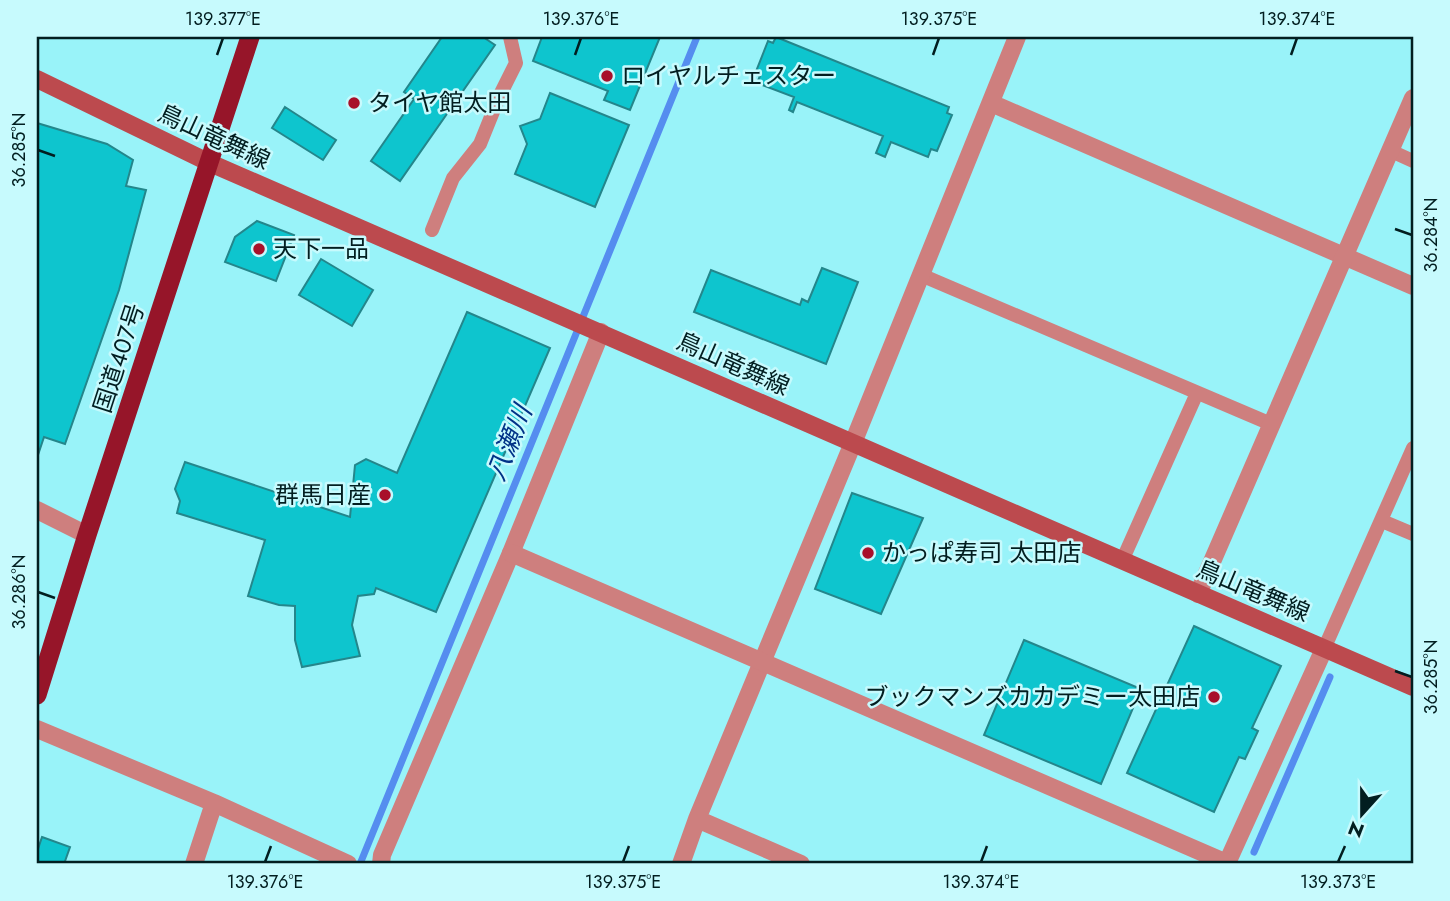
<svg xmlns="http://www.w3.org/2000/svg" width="1450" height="901" viewBox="0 0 1450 901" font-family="Jost,'Noto Sans JP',sans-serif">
  <rect width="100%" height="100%" fill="#99f3f9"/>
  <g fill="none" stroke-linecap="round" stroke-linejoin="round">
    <path stroke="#558def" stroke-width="7" d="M1254,852L1330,677
      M360,864L697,37"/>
  </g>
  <path fill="#0ec5ce" stroke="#24868b" stroke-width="2" d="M442,37H483L495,45L400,181L371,161L414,99L404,92Z
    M542,37H660L630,110L604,100L608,91L533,61Z
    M776,37L949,107L947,113L952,115L937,151L931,149L928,157L891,142L885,157L876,153L883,136L797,102L793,112L789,110L794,97L757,83L760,76L755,74L768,41L773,43Z
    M550,93L629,125L595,207L515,174L527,144L520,126L540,119Z
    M285,107L336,140L323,160L272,128Z
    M37,123L107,144L133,160L126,186L146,190L119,290L65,444L44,437L37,458Z
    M257,221L294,235L276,281L225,262L235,237Z
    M321,259L373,290L352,326L299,295Z
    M822,268L858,282L826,364L694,312L711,270L800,305L802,299L808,302Z
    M467,312L550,348L436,612L376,588L374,594L358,596L352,625L360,656L302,667L295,640V606L279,605L248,596L265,540L177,513L180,501L175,489L185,462L350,517L355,465L366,459L397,473Z
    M852,493L923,518L881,614L815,589Z
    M1194,626L1281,666L1252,728L1258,731L1245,759L1239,757L1214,812L1127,773Z
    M1024,640L1141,689L1101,784L984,735Z
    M42,837L70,847L64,864H37V852Z"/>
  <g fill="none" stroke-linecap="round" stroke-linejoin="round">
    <path stroke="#ce7f7e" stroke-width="14" d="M1391,151L1413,161
      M432,230L453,178L480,144L499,97L516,63L510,37
      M921,275L1271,424
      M1382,521L1413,534
      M1122,561L1197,393
      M1324,649L1413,448"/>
    <path stroke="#ce7f7e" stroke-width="18" d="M991,103L1413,286
      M37,510L87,535
      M37,729L214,803L348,864
      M697,819L801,864
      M1227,863L1324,649
      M194,864L214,803
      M381,864L382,855L511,553L601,332
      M681,864L697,819L853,443L1017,37"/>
    <path stroke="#ce7f7e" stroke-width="18" d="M511,553L1229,864
      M1198,594L1413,98"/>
    <path stroke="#bc4a4e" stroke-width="18" d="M37,79L210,163L1413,687"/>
    <path stroke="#961529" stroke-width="19" d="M37,695L87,535L250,37"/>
  </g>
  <path fill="none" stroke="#021e20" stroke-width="2.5" d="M217,55L223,38M575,55L581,38M933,55L939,38M1291,55L1297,38M38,150L55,156M1395,229L1412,235M38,592L55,598M1395,671L1412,677M265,862L271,846M623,862L629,846M981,862L987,846M1338,862L1345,846"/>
  <g fill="#a8102a" stroke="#c7fafd" stroke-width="2.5">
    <circle cx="607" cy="76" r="7"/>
    <circle cx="354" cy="103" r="7"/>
    <circle cx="259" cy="249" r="7"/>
    <circle cx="385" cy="495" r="7"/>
    <circle cx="868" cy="553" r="7"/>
    <circle cx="1214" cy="697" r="7"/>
  </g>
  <g text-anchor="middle" stroke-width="5" stroke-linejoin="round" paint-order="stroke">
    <g font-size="24" fill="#021e20" stroke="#c7fafd" text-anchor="start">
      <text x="621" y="84">ロイヤルチェスター</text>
      <text x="368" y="111">タイヤ館太田</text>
      <text x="273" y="257">天下一品</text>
      <text x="371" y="503" text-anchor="end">群馬日産</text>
      <text x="882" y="561">かっぱ寿司 太田店</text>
      <text x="1200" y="705" text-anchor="end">ブックマンズカカデミー太田店</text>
    </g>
    <g font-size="24" fill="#021e20" stroke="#c7fafd">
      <text transform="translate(214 137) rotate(25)" y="8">鳥山竜舞線</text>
      <text transform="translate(119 358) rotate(-72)" y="8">国道407号</text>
      <text transform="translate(733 364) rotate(24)" y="8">鳥山竜舞線</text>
      <text transform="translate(1253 591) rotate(23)" y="8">鳥山竜舞線</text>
    </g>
    <g font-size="26" font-style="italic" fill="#003287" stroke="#c7fafd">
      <text transform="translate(509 443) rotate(-68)" y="9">八瀬川</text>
    </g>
  </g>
  <rect width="1450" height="901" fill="none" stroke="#c7fafd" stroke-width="77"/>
  <g transform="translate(1362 814) rotate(201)" stroke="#c7fafd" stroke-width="5" paint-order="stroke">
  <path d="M0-5L12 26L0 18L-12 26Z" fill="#021e20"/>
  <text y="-10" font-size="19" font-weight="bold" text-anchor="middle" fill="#021e20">N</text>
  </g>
  <rect x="38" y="38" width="1374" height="824" fill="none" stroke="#021e20" stroke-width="2.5"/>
  <g font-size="18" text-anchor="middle" fill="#021e20">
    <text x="223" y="25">139.377°E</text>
    <text x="581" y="25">139.376°E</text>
    <text x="939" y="25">139.375°E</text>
    <text x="1297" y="25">139.374°E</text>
    <text transform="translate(19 150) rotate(-90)" y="6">36.285°N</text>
    <text transform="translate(1431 235) rotate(-90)" y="6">36.284°N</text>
    <text transform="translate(19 592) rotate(-90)" y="6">36.286°N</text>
    <text transform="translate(1431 677) rotate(-90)" y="6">36.285°N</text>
    <text x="265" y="888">139.376°E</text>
    <text x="623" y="888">139.375°E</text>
    <text x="981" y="888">139.374°E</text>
    <text x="1338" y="888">139.373°E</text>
  </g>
</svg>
